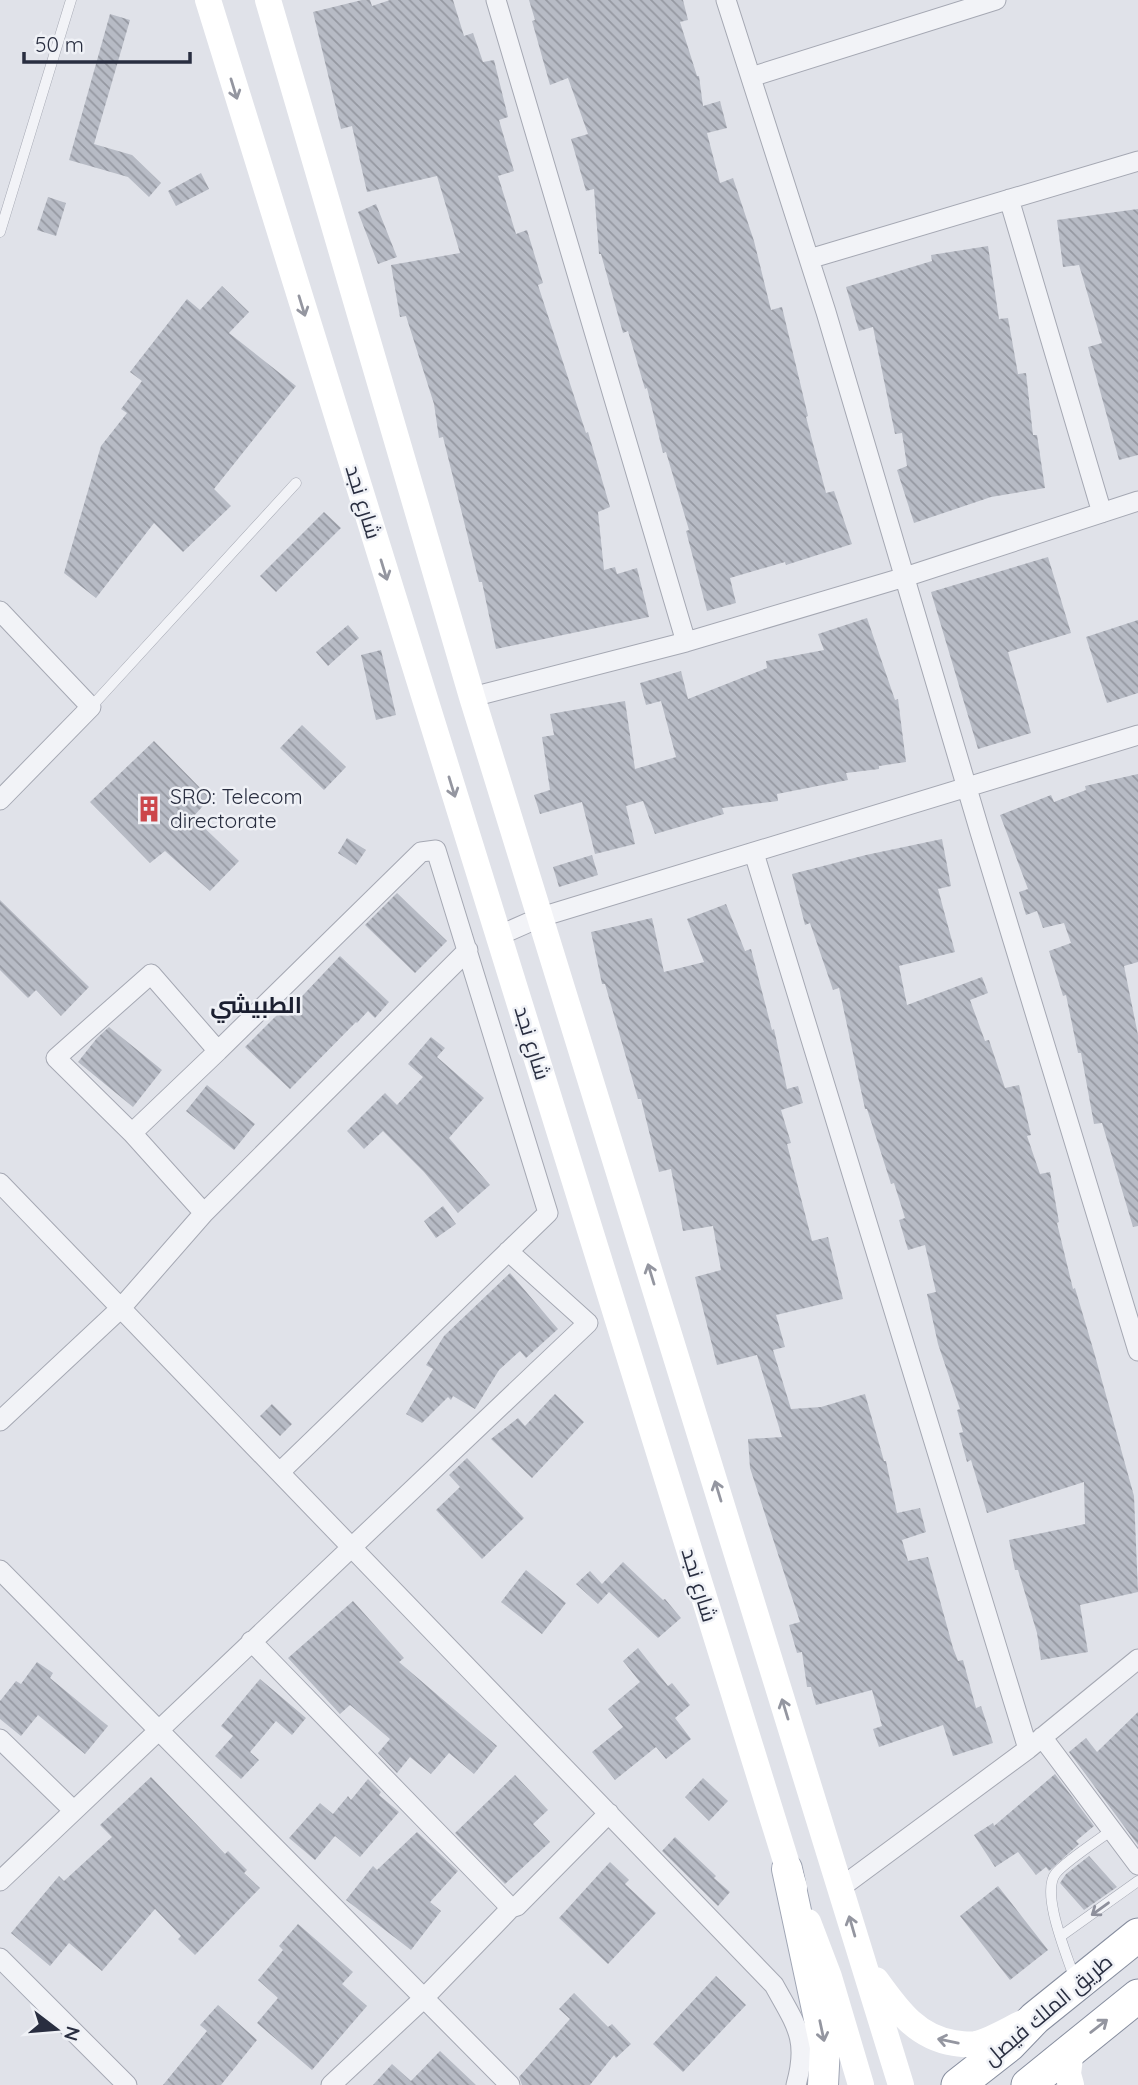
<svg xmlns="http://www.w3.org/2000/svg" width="1138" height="2085" viewBox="0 0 1138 2085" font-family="Quicksand,Cairo,sans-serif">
  <defs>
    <pattern id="building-back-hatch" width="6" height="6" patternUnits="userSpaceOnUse" patternTransform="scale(1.75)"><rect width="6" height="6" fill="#b7bbc5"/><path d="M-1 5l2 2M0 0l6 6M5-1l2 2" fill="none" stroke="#9598a1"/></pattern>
  </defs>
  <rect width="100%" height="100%" fill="#e0e2e9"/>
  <path fill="url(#building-back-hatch)" d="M362,0H370L372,6L390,0H453L464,36L473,33L483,62L494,60L508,117L499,120L514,171L498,176L516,234L527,230L543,283L538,285L586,433L588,432L610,507L598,512L604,570L615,567L617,574L637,568L649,617L496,649L482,582H479L443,437L439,438L434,404L406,316L400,317L391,265L460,253L437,176L367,192L352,126L341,129L313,12Z
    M529,0H683L688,20L680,22L697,76H699L703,106L720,101L727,128L707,133L720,183L733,178L754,241L771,310L782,307L808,416L806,417L826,493L834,491L852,544L786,565L785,562L730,578L736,603L707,611L686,531L689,530L666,452L663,453L647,388L645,389L628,331L623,333L601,254H599L594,189L586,191L571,139L588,134L568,78L550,85L532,21L535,20Z
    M110,14L130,20L94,144L132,155L161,183L149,197L128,177L69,160Z
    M201,173L209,189L176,206L168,191Z
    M48,197L66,203L56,236L37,230Z
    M376,204L397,257L378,264L358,212Z
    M1138,209V455L1119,460L1088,347L1102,343L1079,265L1063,267L1057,220Z
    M988,246L999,319L1008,318L1018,374L1026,373L1033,435H1037L1045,488L991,497L914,523L897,470L907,466L902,433L895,434L873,327L859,331L846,287L932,261L931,255Z
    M222,286L249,312L229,333L296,386L214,489L231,506L183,552L154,523L96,598L64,573L101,446L127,413L121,409L142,381L130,372L187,299L200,310Z
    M324,512L341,528L276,592L260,576Z
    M1048,557L1071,633L1008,652L1031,733L978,749L931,592Z
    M867,618L895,700L898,699L906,762L879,766V769L846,773L848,780L777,794L778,801L722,808L724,814L655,834L643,801L626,806L635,844L595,854L582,802L540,814L534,795L550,790L542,737L554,735L550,714L625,701L635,769L676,757L661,701L646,705L640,683L681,671L688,699L767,668L766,661L824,650L818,634Z
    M1138,620V693L1107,703L1086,637Z
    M348,625L359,638L328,666L316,652Z
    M381,650L396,715L376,720L361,655Z
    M302,725L346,767L324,790L280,748Z
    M154,741L210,798L193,817L239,861L210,891L165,851L150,863L90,802Z
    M1138,774V962L1124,966L1138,1035V1226L1133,1227L1102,1123L1094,1124L1081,1053H1078L1066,995L1063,996L1049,951L1071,943L1064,923L1043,928L1037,911L1026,915L1019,892L1028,889L1000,815L1051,795L1054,802L1086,790L1085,786Z
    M347,838L366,850L356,865L338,853Z
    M942,839L951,886L938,889L955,952L899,966L907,1005L982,977L988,993L970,1000L985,1041L989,1040L1005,1088L1019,1085L1031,1135L1027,1136L1040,1174L1050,1172L1059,1222L1057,1223L1073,1289L1075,1288L1094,1352L1134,1496L1138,1592L1080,1605L1088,1652L1041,1660L1037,1633L1018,1570H1015L1009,1540L1085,1524L1084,1482L987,1513L971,1460L967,1462L959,1433L963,1432L957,1410L960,1409L938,1344L927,1294L936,1292L925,1245L908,1250L899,1220L905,1218L894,1183L891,1184L867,1109H865L839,988L833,990L810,923L805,925L792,874L866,855Z
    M592,855L598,875L559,887L553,867Z
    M397,893L447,941L415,973L365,925Z
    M0,900L89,987L61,1016L36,990L28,998L0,970Z
    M726,904L745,951L751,949L772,1030L774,1029L787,1089L798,1086L803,1103L781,1110L791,1143L787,1144L812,1241L828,1237L843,1299L776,1315L785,1347L773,1350L791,1409L821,1407L865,1394L884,1461H886L897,1513L920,1508L926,1532L902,1540L908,1561L928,1557L953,1648L958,1661L963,1660L976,1708L981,1706L993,1743L953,1756L943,1725L879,1747L873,1729L882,1726L872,1690L816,1705L811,1687H807L802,1652L797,1653L789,1625L800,1622L750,1468L748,1439L782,1437L757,1355L717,1365L695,1277L721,1270L713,1226L683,1231L671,1169L659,1172L641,1099H638L605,984H602L591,932L652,918L664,972L704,962L687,919Z
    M340,956L389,1002L375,1018L368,1011L357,1023L356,1022L290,1089L245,1047L285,1007L289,1010Z
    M109,1027L162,1070L133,1107L78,1062L97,1038Z
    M431,1037L445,1048L437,1057L484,1098L449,1138L490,1185L458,1213L424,1172L383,1131L364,1149L347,1131L385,1093L397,1105L423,1077L408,1064Z
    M207,1085L255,1124L234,1150L186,1111Z
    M443,1206L456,1224L436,1238L424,1221Z
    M510,1273L558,1329L526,1358L520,1351L499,1370L475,1409L453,1396L451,1400L448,1397L422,1423L406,1414L433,1369L426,1365L444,1336Z
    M555,1394L584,1422L532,1478L491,1439L518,1418L525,1426Z
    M272,1404L292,1424L280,1436L260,1416Z
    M467,1458L524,1518L482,1559L436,1510L460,1487L449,1475Z
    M623,1562L663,1600L665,1599L681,1618L658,1638L609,1592L598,1604L576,1584L590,1571L602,1584Z
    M526,1570L566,1603L542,1634L501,1602Z
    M353,1601L404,1658L399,1662L497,1746L474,1774L449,1753L431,1774L410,1757L397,1773L378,1753L390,1739L350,1705L340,1714L288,1658Z
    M638,1648L668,1686L672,1683L690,1705L675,1718L691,1739L666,1759L656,1747L615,1780L592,1752L623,1727L608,1709L640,1682L623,1661Z
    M37,1662L53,1673L50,1678L108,1726L85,1754L38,1715L21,1736L0,1719V1701L16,1681L21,1684Z
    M260,1679L306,1718L292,1735L276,1721L250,1752L259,1760L241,1779L215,1756L233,1736L221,1726Z
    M1138,1712V1845L1069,1752L1086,1738L1097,1752Z
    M1055,1774L1094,1826L1076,1841L1079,1844L1049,1871L1046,1867L1036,1875L1018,1852L995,1867L974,1835L993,1823L994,1826Z
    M515,1775L548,1810L533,1824L550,1842L505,1884L455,1833Z
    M151,1777L225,1854L228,1851L247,1870L244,1873L260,1888L195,1955L178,1939L181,1936L155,1909L102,1971L69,1943L50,1966L11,1933L59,1876L64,1881L112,1837L100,1825Z
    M703,1778L728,1801L709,1821L685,1797Z
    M368,1779L381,1792L379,1795L399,1812L360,1857L335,1836L315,1860L289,1838L320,1803L333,1814L348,1796L351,1800Z
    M417,1832L458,1871L430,1902L441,1911L411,1950L346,1900L373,1866L377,1870Z
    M675,1837L716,1876L714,1878L730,1892L718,1906L662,1851Z
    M1089,1856L1117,1887L1084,1910L1060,1883L1066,1874Z
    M610,1862L629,1880L625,1884L656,1913L608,1964L559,1918Z
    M998,1886L1048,1950L1010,1980L960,1916Z
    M298,1924L353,1972L342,1984L367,2006L312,2070L257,2023L278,1998L258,1980L283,1950L279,1946Z
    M716,1976L746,2005L683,2072L653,2044Z
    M574,1993L608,2027L612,2024L631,2044L616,2058L614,2055L590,2085H522L519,2077L570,2019L559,2009Z
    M218,2005L257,2040L221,2085H163L207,2031L200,2025Z
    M440,2051L476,2085H373L392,2064L411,2081Z"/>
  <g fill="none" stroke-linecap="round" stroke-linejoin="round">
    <g stroke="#a5a8b3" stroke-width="11">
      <path id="lane" d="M0,232L71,0
        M91,707L296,483
        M1061,1936L1138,1881
        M1074,1977C1067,1955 1040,1892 1056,1873C1066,1861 1097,1841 1112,1830"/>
    </g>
    <g stroke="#a5a8b3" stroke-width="21">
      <path id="street" d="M496,0L686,642
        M726,0L826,312L980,832L1138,1351
        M751,77L996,0
        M1009,199L1102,513
        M809,259L1138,161
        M0,611L91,707L0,800
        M472,697L686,642L905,577L1138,501
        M754,853L1028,1749
        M498,936L541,917L1138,735
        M132,1133L218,1051
        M0,1183L774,1985C796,2025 809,2039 796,2085
        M0,1421L121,1308L204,1213
        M280,1472L548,1213L436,850L421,852L218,1051L151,974L56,1058L132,1133L204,1213L468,950
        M0,1570L510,2085
        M251,1641L511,1908L517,1906L609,1813
        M1042,1737L1138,1865
        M0,1739L73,1810
        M0,1881L588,1323L508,1251
        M840,1888L1028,1749L1138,1659
        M0,1958L127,2085
        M331,2085L423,1999L511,1908"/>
    </g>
    <g stroke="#9fa5b4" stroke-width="32">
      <path id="primary" d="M787,1869L825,2047L823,2085"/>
    </g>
    <g stroke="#878e9f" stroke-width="35">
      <path id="highway" d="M958,2085L1009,2045L1035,2018L1138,1935
        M1028,2085L1138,1996"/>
    </g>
    <use href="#lane" stroke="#f2f3f7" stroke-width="10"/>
    <use href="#street" stroke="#f2f3f7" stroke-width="19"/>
    <path stroke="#fff" stroke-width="26" d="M208,0L794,1887
      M268,0L472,697L901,2085
      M808,1922L829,1977L861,2085
      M876,1980C897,2009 916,2037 954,2043C961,2044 970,2045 976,2044C993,2040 1011,2028 1027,2021
      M1071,2085L1068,2074L1071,2049"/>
    <use href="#primary" stroke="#fff" stroke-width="30"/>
    <use href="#highway" stroke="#fff" stroke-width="33"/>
  </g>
  <defs><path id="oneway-shaft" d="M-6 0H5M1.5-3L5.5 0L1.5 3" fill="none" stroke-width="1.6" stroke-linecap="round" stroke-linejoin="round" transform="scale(1.75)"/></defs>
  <g stroke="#9496a0">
    <use href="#oneway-shaft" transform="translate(234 89) rotate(73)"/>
    <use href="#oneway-shaft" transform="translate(302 306) rotate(73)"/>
    <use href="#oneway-shaft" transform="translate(384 570) rotate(73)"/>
    <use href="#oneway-shaft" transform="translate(452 787) rotate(73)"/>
    <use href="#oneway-shaft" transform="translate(651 1274) rotate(-107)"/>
    <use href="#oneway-shaft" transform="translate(718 1491) rotate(-107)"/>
    <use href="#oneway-shaft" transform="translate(785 1709) rotate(-107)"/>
    <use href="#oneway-shaft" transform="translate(852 1926) rotate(-106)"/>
    <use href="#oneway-shaft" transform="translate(1099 2026) rotate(-38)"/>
    <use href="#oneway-shaft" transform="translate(822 2031) rotate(78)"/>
    <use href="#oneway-shaft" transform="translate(948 2041) rotate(-168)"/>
  </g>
  <use stroke="#8e909c" href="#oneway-shaft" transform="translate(1100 1909) rotate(144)"/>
  <defs>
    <g id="building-bare" transform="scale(2.1)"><path d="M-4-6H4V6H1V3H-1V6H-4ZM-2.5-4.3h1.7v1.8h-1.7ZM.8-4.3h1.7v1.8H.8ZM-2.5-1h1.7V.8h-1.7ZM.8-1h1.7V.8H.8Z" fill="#cc464a" stroke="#eff1f6" stroke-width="2.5" paint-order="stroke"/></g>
  </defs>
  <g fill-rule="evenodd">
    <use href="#building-bare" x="149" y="809"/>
  </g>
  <g text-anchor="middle" stroke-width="5" stroke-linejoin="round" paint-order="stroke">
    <g font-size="21" fill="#292e40" stroke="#eff1f6">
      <text transform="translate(363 502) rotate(73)" y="7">شارع نجد</text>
      <text transform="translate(532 1043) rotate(73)" y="7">شارع نجد</text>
      <text transform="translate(699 1585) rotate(73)" y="7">شارع نجد</text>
      <text transform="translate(1048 2010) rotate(-40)" y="7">طريق الملك فيصل</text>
    </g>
    <g font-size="21" fill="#292e40" stroke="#eff1f6" text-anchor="start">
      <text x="170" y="804">SRO: Telecom<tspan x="170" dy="24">directorate</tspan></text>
    </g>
    <g font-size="23" font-weight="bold" fill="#1b1f30" stroke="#eff1f6">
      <text x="256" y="1013">الطبيشي</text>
    </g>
  </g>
  <g transform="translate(56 2029) rotate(106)" stroke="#eff1f6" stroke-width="5" paint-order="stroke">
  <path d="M0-5L12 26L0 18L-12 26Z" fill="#292e40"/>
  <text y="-10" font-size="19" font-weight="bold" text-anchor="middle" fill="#292e40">N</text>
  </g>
  <path d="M24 52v10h166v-10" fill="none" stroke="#292e40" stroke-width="3.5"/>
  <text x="35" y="52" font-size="21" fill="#292e40" stroke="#eff1f6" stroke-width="5" paint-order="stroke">50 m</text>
</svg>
